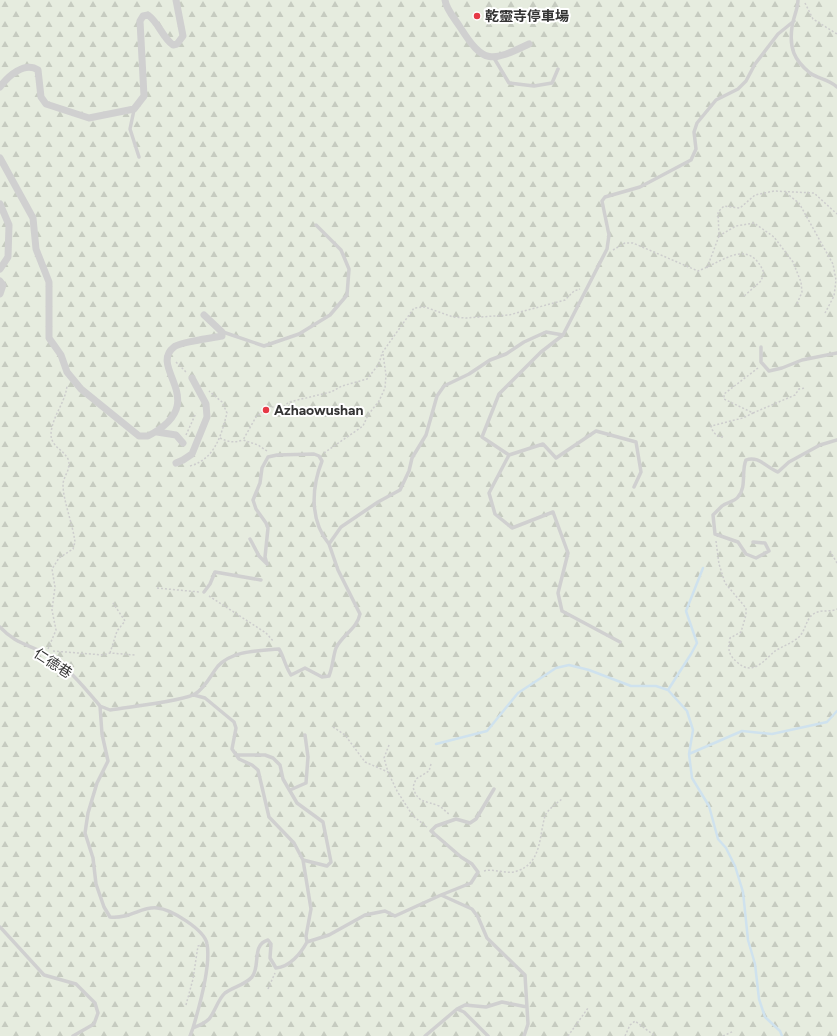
<svg xmlns="http://www.w3.org/2000/svg" width="837" height="1036" viewBox="0 0 837 1036" font-family="Figtree,'Noto Sans TC',sans-serif">
  <defs>
    <pattern id="forest-firs" width="22" height="20" patternUnits="userSpaceOnUse"><rect width="22" height="20" fill="#e6ecdf"/><path d="M5 1l3.5 6h-7zM16 11l3.5 6h-7z" fill="#c6cbc0"/></pattern>
  </defs>
  <rect width="100%" height="100%" fill="#fff"/>
  <path fill="url(#forest-firs)" d="M0,0H837V1036H0Z"/>
  <g fill="none" stroke-linecap="round" stroke-linejoin="round">
    <path stroke="#cfe2ee" stroke-width="2.5" d="M668,690L691,654L697,643L686,611L703,568
      M436,744L487,731L518,693L556,668L569,665L589,670L631,686H656L668,690L687,711L693,730L689,754L692,778L709,806L718,839L726,848L735,866L743,892L748,940L755,964L759,999L765,1017L780,1031L782,1036
      M689,754L742,731L772,734L827,722L837,711"/>
    <path stroke="#cdcdcd" stroke-width="1.5" stroke-dasharray="2 2" stroke-linecap="butt" d="M805,3L813,19L837,34
      M786,193L799,203L833,264L836,280L834,296L825,313
      M719,236L736,226L754,223L774,237L793,262L801,282L802,292L797,304
      M613,250L625,243H633L698,271C724,261 749,237 764,273L761,281L743,297
      M707,268L719,236L718,212L724,206L740,208L755,195L774,191L814,193L837,214
      M176,362L186,372
      M758,368L724,394V399L753,413L795,395L799,389L805,388
      M186,435L196,413
      M723,437C717,437 712,432 711,426L743,418L753,413
      M220,438C228,442 234,443 243,440
      M267,451L258,445L243,440L256,417L269,407H283L289,402L331,392L342,386L367,379L379,364L382,353L414,308L425,307L453,317L466,318L509,315L565,300L574,291L580,289
      M324,453L363,426L368,415L379,401L385,388L386,375L383,354
      M190,466C215,459 221,436 227,413L222,402L209,391
      M716,541L719,564L725,583L746,608V615L741,632L730,638C728,650 728,654 737,662C753,677 764,660 775,651C783,646 792,643 799,637C805,631 806,621 811,616C819,608 829,613 837,609
      M830,551L837,563
      M157,588L199,592
      M209,596L266,633L274,642
      M48,649L56,630L52,610L55,587L52,569L59,558L73,549L75,542C73,525 63,500 63,485C63,476 72,469 68,459C63,449 51,447 51,434C52,416 66,402 67,385
      M53,651L103,655L110,653L135,655
      M110,653L117,631L125,621L113,603
      M333,727L345,735L365,762L388,772
      M389,745L384,758L388,772L397,791L413,816L427,827
      M431,764L429,771L416,779L413,787C418,804 425,800 439,806C443,808 446,812 449,814
      M484,871C495,868 507,875 517,871C542,863 539,836 545,816C547,810 557,803 562,799
      M268,989L275,973
      M186,1005L193,979L198,946L202,945
      M568,1036L588,1008
      M625,1036L630,1025L635,1021L655,1036
      M723,1036L734,1031"/>
    <path stroke="#d0d0d0" stroke-width="3.5" d="M798,0C798,9 793,18 792,27C789,48 794,60 810,73C818,79 829,79 837,87
      M494,58L509,83L534,86L552,83L558,69
      M134,110L130,129L139,157
      M223,332L264,346L299,334L330,315L347,295L349,269L341,250L316,225
      M761,347V362L769,371L782,368L802,360L837,353
      M509,455L489,493L495,514L512,528L553,512L568,553L558,593L562,611L620,642
      M634,487L641,472L636,442L596,431L556,458L543,444L509,455L482,437L499,394L541,352L563,335L607,249L609,235L602,201L605,197L640,187L691,160L696,149L694,132L697,123L716,100L738,89L746,81L755,64L778,34L794,21
      M250,539L259,556L267,564L265,557L268,528L266,523L256,509L253,500L260,483L262,468L268,457L277,455L314,454L319,456L322,461C311,489 310,521 329,544
      M753,542L765,543L769,551L756,558L746,554L738,542L715,534L713,515C716,512 719,509 722,506C727,502 734,502 738,497C747,487 741,471 746,460C758,455 767,468 778,472L789,462L820,445L837,440
      M204,592L210,584L215,572L261,580
      M0,627C13,642 29,645 46,654C68,667 84,687 100,706
      M100,706L110,710C126,707 185,701 195,694C206,687 210,676 218,666C233,650 259,651 279,649C284,657 285,666 291,675L305,668L322,677L329,676C333,666 333,656 336,648C342,635 357,629 360,614L338,570L329,544L341,527L378,502L400,490L409,471L412,458L426,435L437,396L444,386L469,374L490,360L506,354L524,342L546,332L563,335
      M100,706L102,734L108,761L97,783L88,813L85,833L93,858L96,884L104,907L110,917C130,919 142,906 157,908C171,909 205,930 207,944C211,965 199,1008 193,1028
      M236,755H265L273,758L280,765L283,779L297,803L323,822L331,862L327,866L303,860
      M290,790L306,783L308,757L305,735
      M441,895L471,883L478,872L472,864L461,857L431,831L436,826L456,819L470,823L476,819L494,789
      M0,927L44,975L76,984L95,1003L98,1013L94,1024L73,1036
      M307,942L329,935L365,915L385,911L395,916L441,895L472,909L478,917L487,938L525,975L528,1024L524,1036
      M457,1009L464,1012L488,1036
      M190,1036L193,1028C198,1026 205,1023 209,1019C215,1012 218,999 225,993C233,987 245,985 252,977C261,966 251,945 268,940L271,944L270,958L276,968C290,967 301,953 307,942L306,936L311,909L303,860L294,843L269,817L258,770L252,765L239,759L232,749L236,728L234,722L205,698L194,695
      M425,1036L457,1009L465,1005L486,1007L502,1002L527,1007"/>
    <path stroke="#d0d0d0" stroke-width="7" d="M445,0C446,9 455,19 460,27C484,65 491,62 529,44
      M0,87C8,76 25,61 38,70L41,97L46,104L89,118L134,109L144,96L140,21L143,16L148,15C159,23 162,37 173,45L177,44L183,36L176,0
      M0,158L33,218L36,249L49,282V338L61,355L67,372L81,389L139,436H148C213,402 147,368 174,347C179,342 213,338 222,336V332L204,315
      M0,204L9,225L8,257L0,269
      M0,281L3,285L0,294
      M157,432L176,435L183,443
      M176,463L183,460L192,454L207,417L206,404L192,378"/>
  </g>
  <g fill="#e63946" stroke="#fff" stroke-width="1.5">
    <circle cx="477" cy="16" r="4"/>
    <circle cx="266" cy="410" r="4"/>
  </g>
  <g text-anchor="middle" stroke-width="4" stroke-linejoin="round" paint-order="stroke">
    <g font-size="14" font-weight="bold" fill="#333" stroke="#fff" text-anchor="start">
      <text x="485" y="21">乾靈寺停車場</text>
      <text x="274" y="415">Azhaowushan</text>
    </g>
    <g font-size="14" fill="#333" stroke="#fff">
      <text transform="translate(53 663) rotate(33)" y="5">仁德巷</text>
    </g>
  </g>
</svg>
